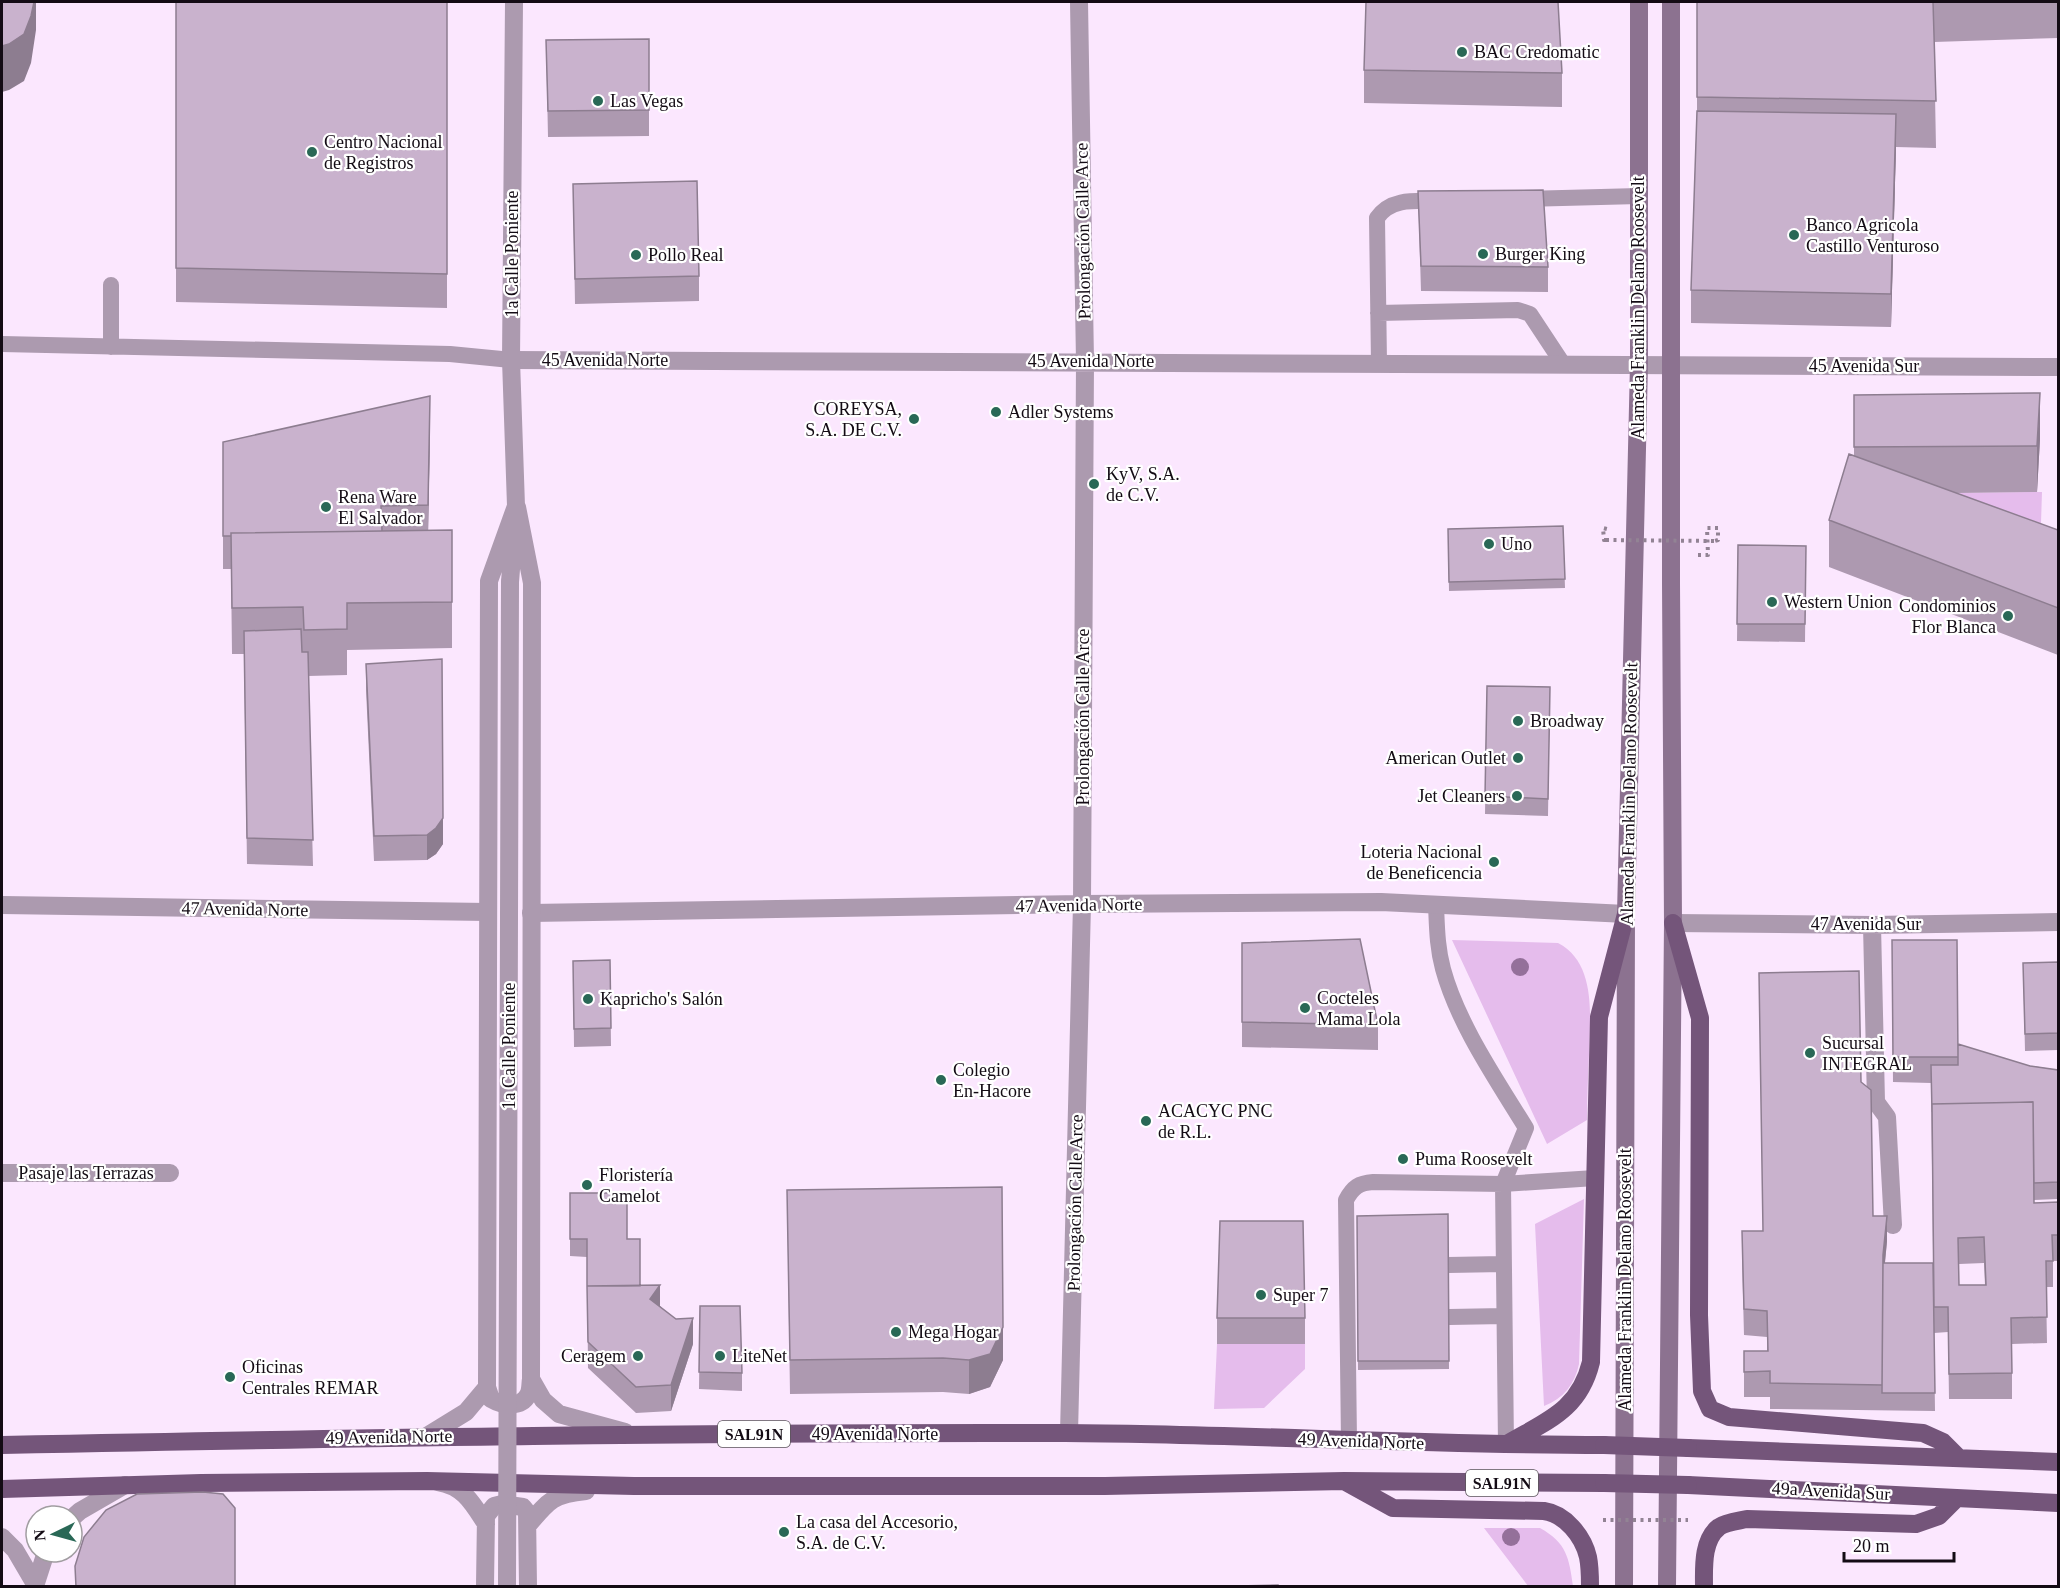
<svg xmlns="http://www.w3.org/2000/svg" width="2060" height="1588" viewBox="0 0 2060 1588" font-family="Georgia,serif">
  <rect width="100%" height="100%" fill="#fbe7fe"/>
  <path fill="#e5bcec" d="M2042,492L2041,523L2058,547L1854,494Z
    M1452,940L1558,943C1597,963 1590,1018 1589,1055C1588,1077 1587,1098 1587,1120L1547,1144Z
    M1584,1199L1579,1364C1575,1384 1563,1399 1544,1406L1535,1224Z
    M1217,1344H1305V1369L1264,1408L1214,1409Z
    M1540,1528C1567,1543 1569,1558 1573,1586H1528L1484,1528Z"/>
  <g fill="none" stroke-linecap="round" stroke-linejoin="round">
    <path stroke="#928394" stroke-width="4" stroke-dasharray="3 4.5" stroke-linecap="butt" d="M1606,540H1604L1603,528L1607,529
      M1698,555H1708L1707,528H1718V540L1715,541"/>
    <path stroke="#ac9aaf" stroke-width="16" d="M1523,199L1639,196
      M111,285V347
      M1378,313L1518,310L1530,314L1563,364
      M2,344L450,354L511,360
      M1379,363L1377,218C1391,197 1418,201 1440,201
      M1436,905C1437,927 1437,947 1443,969C1458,1024 1496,1079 1526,1128L1503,1184L1506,1445
      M1448,1265L1503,1264
      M1449,1317L1504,1316
      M1349,1441L1346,1200C1353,1187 1359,1183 1373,1182L1503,1184L1595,1178"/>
    <path stroke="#ac9aaf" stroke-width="18" d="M511,360L2058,367
      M2,905L488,912
      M531,913L1082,904L1381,902L1626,914
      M1673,923L1872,925L2058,922
      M1872,925L1876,1102L1887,1117L1893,1225
      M2,1173H170
      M1069,1433L1082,904L1085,361L1079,2
      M72,1518L80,1511L125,1485
      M2,1537L15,1550L35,1584
      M35,1586L46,1552"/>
    <path stroke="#ac9aaf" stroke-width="18" d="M510,582L516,506L511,360L514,2
      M531,1379L543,1400L559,1414L625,1432
      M487,1387L491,1399C503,1406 521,1408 528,1395C531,1390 530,1384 531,1379L532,583L517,507
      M427,1436L466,1412L487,1387L489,581L516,506
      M438,1482C464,1486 473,1504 486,1524
      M529,1524C549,1500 554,1494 586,1491
      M485,1586L486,1516L494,1506L502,1504L523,1507L527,1512L528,1586"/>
    <path stroke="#8c7290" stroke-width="18" d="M1624,1586L1626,914L1639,364V2
      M1667,1586L1673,923L1671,583V2"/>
    <path stroke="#74557a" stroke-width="18" d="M1673,923L1700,1018L1699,1315L1702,1391L1710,1409L1729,1417L1923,1433L1943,1442L1959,1458
      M1507,1444C1546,1421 1579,1411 1591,1362L1599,1017L1626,914
      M2,1445C356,1438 710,1432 1065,1433C1244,1434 1424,1445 1604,1445
      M1688,1448L2058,1462
      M1346,1482L1393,1508L1544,1511C1565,1514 1583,1536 1588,1557C1590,1567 1590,1577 1590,1586
      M1688,1485L2058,1503
      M2,1489L201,1483L427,1481L634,1486H1105L1344,1481L1604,1483
      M1704,1586C1704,1568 1702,1540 1719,1527C1726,1522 1738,1521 1747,1519L1916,1524L1939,1516L1957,1498"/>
    <path stroke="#928394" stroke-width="4" stroke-dasharray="3 4.5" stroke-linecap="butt" d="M1606,540L1715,541
      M1603,1520H1688"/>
    <path stroke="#ac9aaf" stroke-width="18" d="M507,1586L510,582"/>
    <path stroke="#74557a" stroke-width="18" d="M1604,1445L1688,1448
      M1604,1483L1688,1485"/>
  </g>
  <g fill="#94709a">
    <circle cx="1520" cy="967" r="9"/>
    <circle cx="1511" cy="1537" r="9"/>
  </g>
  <path fill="#ad99b0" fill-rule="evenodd" d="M176,2H447V308L176,302Z
    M1697,2H2058V38L1934,42L1936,148L1896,147L1891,327L1691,323V290L1697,111Z
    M649,39V136L548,137L546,40Z
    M1364,70L1562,73V107L1364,103Z
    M573,184L699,276V301L575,304Z
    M1418,191L1548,267V292L1421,291Z
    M1854,395L2040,439L2037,492L1956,493L2058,530V655L1829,567V520L1854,456Z
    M430,429L428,531L452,530V648L347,650V675L308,676L313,866L247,864L244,654H232L231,569H223V442Z
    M1563,526L1565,588L1449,591L1448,529Z
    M1738,545L1806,546L1805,642L1737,641Z
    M366,664L443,844L436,854L427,860L374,861L366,690Z
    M1487,686L1550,687L1548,816L1485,814Z
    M1892,940L1958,1054L2058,1070V1199L2034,1200V1203L2058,1202V1261H2053V1287H2046L2047,1343L2012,1344V1399H1949L1948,1332L1934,1333L1931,1083L1893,1082ZM1984,1263L1985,1285H1959V1264Z
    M1242,943L1378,1025V1050L1242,1047Z
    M610,960L611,1046L574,1047L573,961Z
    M2058,962V1050L2025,1051L2023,963Z
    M1861,1082L1873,1216L1887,1241L1885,1263H1933L1935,1411L1770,1409V1397H1744V1351H1767V1337L1744,1335L1742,1257L1762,1231Z
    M787,1190L1003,1360L990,1387L969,1394L943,1392L790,1394Z
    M570,1193L627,1239L640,1286L660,1306L693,1344L671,1411L636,1413L588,1368L587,1257L570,1256Z
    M1448,1214L1449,1369L1358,1370L1357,1216Z
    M700,1306L742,1373V1391L699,1389Z
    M1217,1318H1305V1344H1217Z"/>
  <path fill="#8d7d90" d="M34,2H36V30L31,63L24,81L9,90L2,92V46Z
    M1896,114V147L1891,327V294Z
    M2040,393V439L2037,492V446Z
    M430,396V429L428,538V505Z
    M443,818V844L436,854L427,860V835Z
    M1887,1216V1241L1883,1281V1255Z
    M660,1285V1311L650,1299Z
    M693,1318V1344L671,1411V1385Z
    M1003,1327V1360L990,1387L969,1394V1360Z"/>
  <path fill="#c9b2cd" stroke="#8d7d90" stroke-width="1.5" fill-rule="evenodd" d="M2,2H34L31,16L24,34L9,44L2,46Z
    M176,2H447V274L176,268Z
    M1366,2H1558L1562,73L1364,70Z
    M1697,2H1933L1936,101L1697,97Z
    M649,39V110L548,111L546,40Z
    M1697,111L1896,114L1891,294L1691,290Z
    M697,181L699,276L575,279L573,184Z
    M1543,190L1548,267L1421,266L1418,191Z
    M2040,393L2037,446L1854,447V395Z
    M430,396L428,505L381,506L382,531L231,533V536H223V442Z
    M1849,454L2058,530V608L1829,520Z
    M1563,526L1565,579L1449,582L1448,529Z
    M452,530V602L347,603V629L304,630L303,607L232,608L231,533Z
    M1738,545L1806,546L1805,624H1737Z
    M301,629L302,652H308L313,840L247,838L244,631Z
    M442,659L443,818L436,828L427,835L374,836L366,664Z
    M1487,686L1550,687L1548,799L1485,796Z
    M1360,939L1378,1025L1242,1022V943Z
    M1892,940H1957L1958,1057H1893Z
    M610,960L611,1028L574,1029L573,961Z
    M2058,962V1033L2025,1034L2023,963Z
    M1859,971L1861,1082L1871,1090L1873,1216H1887L1883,1255L1882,1385L1770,1383V1371L1744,1372V1351H1768L1767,1311L1744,1309L1742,1231H1763L1759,973Z
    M1958,1044L2030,1066L2058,1070V1182L2034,1183L2033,1102L1932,1104V1112L1931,1065H1958Z
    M2033,1102L2034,1203L2058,1202V1235H2052L2053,1261H2046L2047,1317L2011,1318L2012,1373L1949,1374L1948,1307H1934L1932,1104ZM1984,1237L1986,1285H1959L1958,1238Z
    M1002,1187L1003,1327L990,1354L969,1360L943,1358L790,1360L787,1190Z
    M570,1193H627V1239H640V1286H587V1239H570Z
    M1448,1214L1449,1361H1358L1357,1216Z
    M1220,1221H1303L1305,1318H1217Z
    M1883,1263H1933L1935,1393H1882Z
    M660,1285L650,1299L676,1319L693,1318L671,1385L636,1387L588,1342L587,1286Z
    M700,1306H740L742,1373L699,1372Z
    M203,1492L223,1494L235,1508V1587H76L75,1566L84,1537L106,1510L137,1494Z
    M1278,1585V1587H1187Z"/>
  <g fill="#296856" stroke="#fff" stroke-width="2">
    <circle cx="1462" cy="52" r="6"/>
    <circle cx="598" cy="101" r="6"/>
    <circle cx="312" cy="152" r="6"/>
    <circle cx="1794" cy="235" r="6"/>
    <circle cx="1483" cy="254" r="6"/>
    <circle cx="636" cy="255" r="6"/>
    <circle cx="996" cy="412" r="6"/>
    <circle cx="914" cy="419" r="6"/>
    <circle cx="1094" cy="484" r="6"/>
    <circle cx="326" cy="507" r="6"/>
    <circle cx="1489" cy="544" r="6"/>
    <circle cx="1772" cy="602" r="6"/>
    <circle cx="2008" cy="616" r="6"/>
    <circle cx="1518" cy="721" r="6"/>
    <circle cx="1518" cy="758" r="6"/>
    <circle cx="1517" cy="796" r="6"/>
    <circle cx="1494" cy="862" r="6"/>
    <circle cx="588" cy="999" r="6"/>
    <circle cx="1305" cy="1008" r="6"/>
    <circle cx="1810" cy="1053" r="6"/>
    <circle cx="941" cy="1080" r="6"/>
    <circle cx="1146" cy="1121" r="6"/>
    <circle cx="1403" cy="1159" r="6"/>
    <circle cx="587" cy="1185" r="6"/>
    <circle cx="1261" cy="1295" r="6"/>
    <circle cx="896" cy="1332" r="6"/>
    <circle cx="638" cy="1356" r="6"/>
    <circle cx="720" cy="1356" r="6"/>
    <circle cx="230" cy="1377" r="6"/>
    <circle cx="784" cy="1532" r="6"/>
  </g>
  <g text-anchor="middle" stroke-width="4.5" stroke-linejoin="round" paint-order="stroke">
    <g fill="#fff" stroke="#5a545a" stroke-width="1.5">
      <rect x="718" y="1421" width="72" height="26" rx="4.5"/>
      <rect x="1466" y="1470" width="72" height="26" rx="4.5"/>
    </g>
    <g font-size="16" font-weight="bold" fill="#130b14">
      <text x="754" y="1440">SAL91N</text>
      <text x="1502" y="1489">SAL91N</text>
    </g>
    <g font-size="18" fill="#130b14" stroke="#fff" text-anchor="start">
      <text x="1474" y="58">BAC Credomatic</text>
      <text x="610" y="107">Las Vegas</text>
      <text x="324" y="148">Centro Nacional<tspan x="324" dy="21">de Registros</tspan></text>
      <text x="1806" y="231">Banco Agricola<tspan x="1806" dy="21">Castillo Venturoso</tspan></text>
      <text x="1495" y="260">Burger King</text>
      <text x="648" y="261">Pollo Real</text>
      <text x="902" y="415" text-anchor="end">COREYSA,<tspan x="902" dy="21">S.A. DE C.V.</tspan></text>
      <text x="1008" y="418">Adler Systems</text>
      <text x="1106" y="480">KyV, S.A.<tspan x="1106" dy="21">de C.V.</tspan></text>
      <text x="338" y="503">Rena Ware<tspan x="338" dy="21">El Salvador</tspan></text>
      <text x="1501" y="550">Uno</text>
      <text x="1784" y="608">Western Union</text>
      <text x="1996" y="612" text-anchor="end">Condominios<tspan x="1996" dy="21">Flor Blanca</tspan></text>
      <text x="1530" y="727">Broadway</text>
      <text x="1506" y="764" text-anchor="end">American Outlet</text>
      <text x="1505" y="802" text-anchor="end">Jet Cleaners</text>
      <text x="1482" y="858" text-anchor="end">Loteria Nacional<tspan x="1482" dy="21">de Beneficencia</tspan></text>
      <text x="1317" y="1004">Cocteles<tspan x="1317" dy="21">Mama Lola</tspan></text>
      <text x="600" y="1005">Kapricho's Salón</text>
      <text x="1822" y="1049">Sucursal<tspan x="1822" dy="21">INTEGRAL</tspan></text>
      <text x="953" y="1076">Colegio<tspan x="953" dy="21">En-Hacore</tspan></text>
      <text x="1158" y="1117">ACACYC PNC<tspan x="1158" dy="21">de R.L.</tspan></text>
      <text x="1415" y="1165">Puma Roosevelt</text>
      <text x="599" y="1181">Floristería<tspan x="599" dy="21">Camelot</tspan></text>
      <text x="1273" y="1301">Super 7</text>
      <text x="908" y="1338">Mega Hogar</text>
      <text x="626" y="1362" text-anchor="end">Ceragem</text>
      <text x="732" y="1362">LiteNet</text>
      <text x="242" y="1373">Oficinas<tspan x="242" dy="21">Centrales REMAR</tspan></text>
      <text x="796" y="1528">La casa del Accesorio,<tspan x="796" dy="21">S.A. de C.V.</tspan></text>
    </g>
    <g font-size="18" fill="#130b14" stroke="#fff">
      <text transform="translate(1083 231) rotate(-91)" y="6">Prolongación Calle Arce</text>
      <text transform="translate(512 254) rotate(-90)" y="6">1a Calle Poniente</text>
      <text transform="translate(1638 308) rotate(-90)" y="6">Alameda Franklin Delano Roosevelt</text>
      <text x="605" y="366">45 Avenida Norte</text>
      <text x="1091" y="367">45 Avenida Norte</text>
      <text x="1864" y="372">45 Avenida Sur</text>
      <text transform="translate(1083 717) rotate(-90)" y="6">Prolongación Calle Arce</text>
      <text transform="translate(1629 794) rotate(-89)" y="6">Alameda Franklin Delano Roosevelt</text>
      <text transform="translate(1079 905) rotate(-1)" y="6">47 Avenida Norte</text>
      <text transform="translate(245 909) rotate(1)" y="6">47 Avenida Norte</text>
      <text x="1866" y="930">47 Avenida Sur</text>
      <text transform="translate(509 1046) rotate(-90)" y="6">1a Calle Poniente</text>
      <text x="86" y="1179">Pasaje las Terrazas</text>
      <text transform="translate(1075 1203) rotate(-89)" y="6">Prolongación Calle Arce</text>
      <text transform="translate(1625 1280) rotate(-90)" y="6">Alameda Franklin Delano Roosevelt</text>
      <text x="875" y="1440">49 Avenida Norte</text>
      <text transform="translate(389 1437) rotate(-1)" y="6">49 Avenida Norte</text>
      <text transform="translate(1361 1441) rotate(2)" y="6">49 Avenida Norte</text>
      <text transform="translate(1831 1491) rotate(3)" y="6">49a Avenida Sur</text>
    </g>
  </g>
  <rect width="2060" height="1588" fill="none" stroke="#130b14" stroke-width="6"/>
  <g transform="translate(54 1534) rotate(265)"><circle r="28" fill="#ffffff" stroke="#a19da1" stroke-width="1.5"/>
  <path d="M0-4.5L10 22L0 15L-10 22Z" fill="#296856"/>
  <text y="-9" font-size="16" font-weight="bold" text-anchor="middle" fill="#130b14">N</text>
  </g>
  <path d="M1844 1552v9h110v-9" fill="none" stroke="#130b14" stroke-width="3"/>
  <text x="1853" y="1552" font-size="18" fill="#130b14" stroke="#ffffff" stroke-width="4.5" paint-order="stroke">20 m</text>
</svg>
